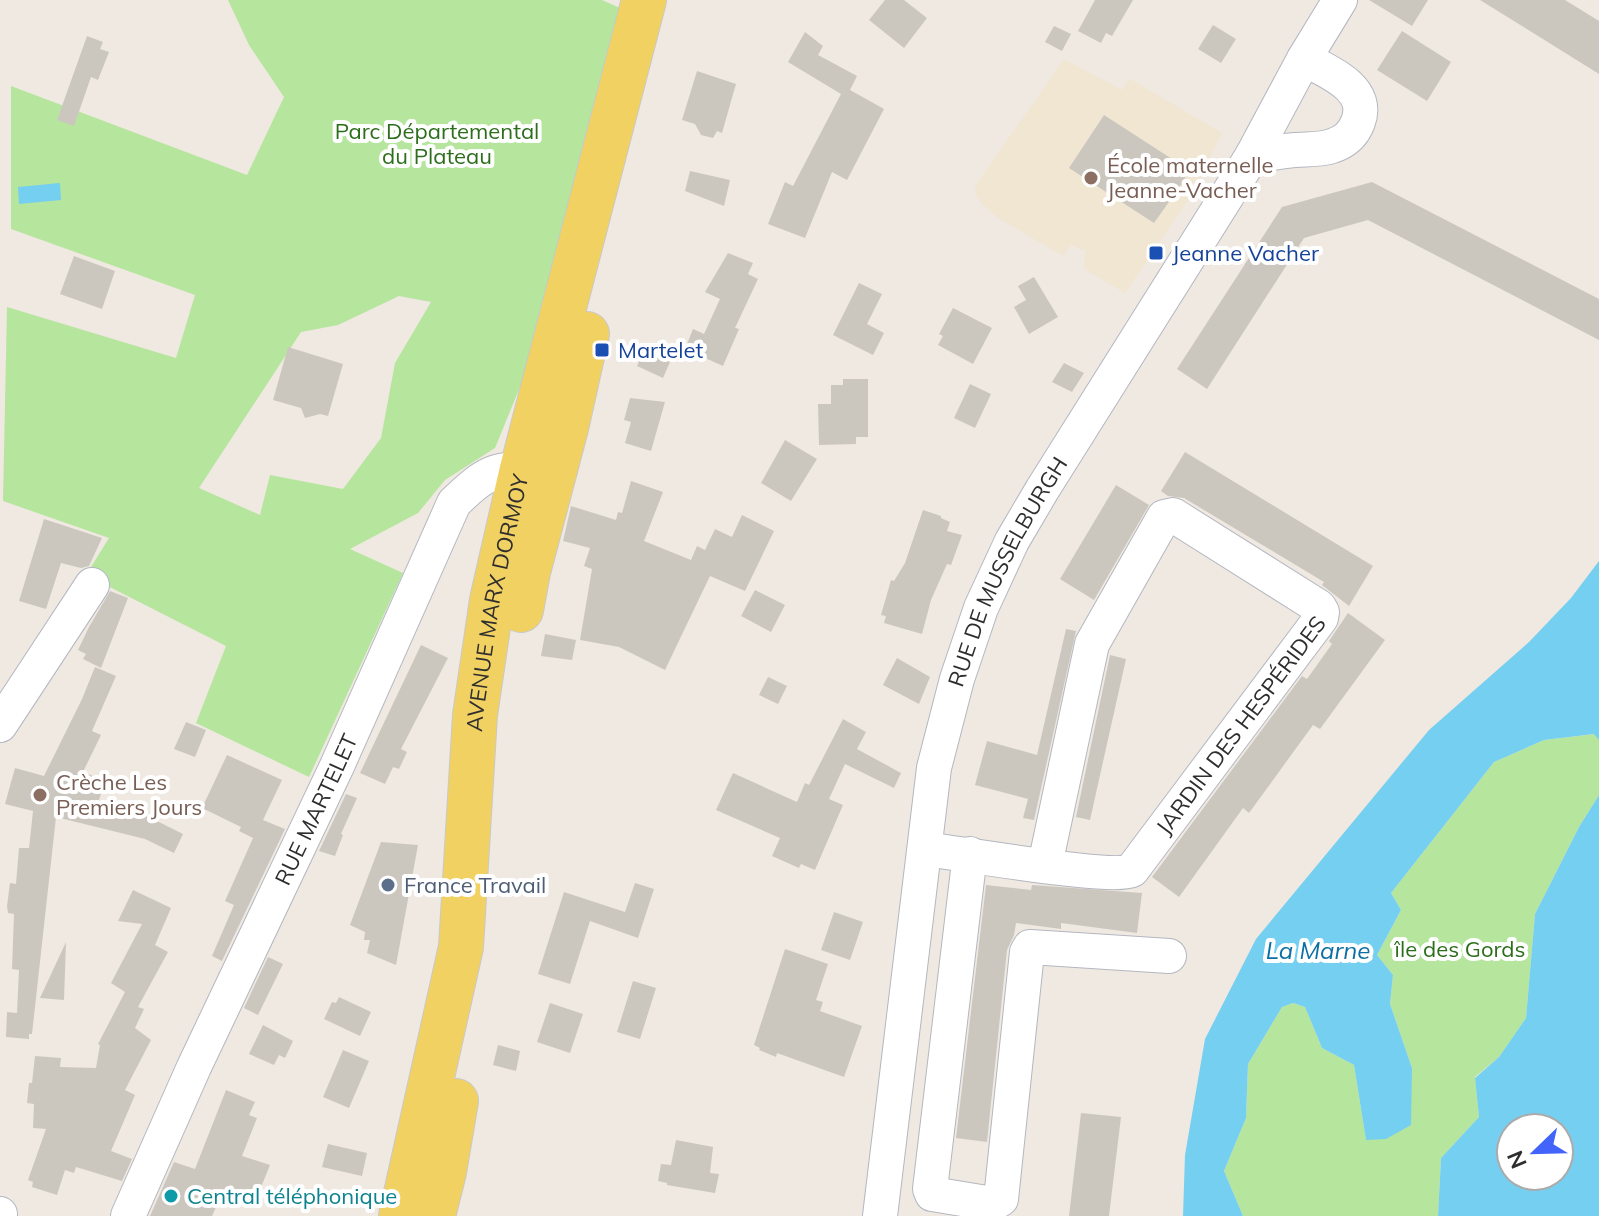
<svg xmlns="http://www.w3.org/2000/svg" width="1599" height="1216" viewBox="0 0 1599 1216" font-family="Mulish,sans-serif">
  <rect width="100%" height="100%" fill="#efe9e1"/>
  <path fill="#f0e6d1" d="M1064,59L1122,90L1130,79L1222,133L1192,194L1125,293L1084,269L1085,251L1071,245L1063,256L998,218L980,202L975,193L976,185Z"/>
  <path fill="#b6e59e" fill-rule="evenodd" d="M228,0H602L620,8L533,355L495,448L445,480L418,513L350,549L403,573L309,777L196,723L226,646L86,575L109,538L3,501L7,307L176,358L195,295L11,229V86L247,175L284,97L249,45ZM399,296L431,302L395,363L381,438L343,489L270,475L260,515L199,488L301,332L338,325Z
    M1595,734L1599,740V795L1579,827L1535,914L1526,1018L1499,1057L1475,1077L1479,1117L1441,1158L1438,1216H1243L1224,1171L1246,1118L1248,1064L1282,1007L1293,1003L1305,1007L1322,1048L1354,1065L1366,1140L1412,1068L1390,1004L1393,975L1377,955L1401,910L1391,893L1494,762L1544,740Z"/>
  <path fill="#75cff0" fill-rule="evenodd" d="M60,183L61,200L19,204L18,187Z
    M1599,561V740L1594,734L1544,740L1494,762L1391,893L1401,910L1377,955L1393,975L1390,1004L1412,1068L1411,1125L1386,1139L1366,1140L1354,1065L1322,1048L1305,1007L1293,1003L1282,1007L1248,1064L1246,1118L1224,1171L1243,1216H1183L1185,1155L1205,1039L1256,939L1429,730L1529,642L1571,598Z
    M1599,795V1216H1438L1441,1158L1479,1117L1475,1078L1499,1057L1526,1018L1535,914L1579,827ZM1511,1128H1559V1176H1511Z"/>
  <path fill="#cbc7bf" d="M885,0H904L927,18L904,48L869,20Z
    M1095,0H1133L1112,36L1106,33L1101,43L1078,31Z
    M1369,0H1428L1412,26Z
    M1480,0H1565L1599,21V74Z
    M1213,25L1236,39L1221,63L1198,49Z
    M1054,26L1071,34L1062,51L1045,42Z
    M1402,31L1451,62L1427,101L1377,70Z
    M805,32L823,46L818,55L857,76L850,90L884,109L847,180L832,172L805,238L768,224L785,182L793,186L841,94L788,62Z
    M87,36L103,42L100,49L109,52L98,80L91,77L74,126L57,120Z
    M697,71L736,84L722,133L717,131L713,138L701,135L695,124L682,120Z
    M1104,115L1189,170L1183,182L1154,223L1069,168Z
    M690,171L730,180L724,206L685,191Z
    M1372,182L1599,299V340L1368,220L1304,238L1207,389L1177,369L1282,207Z
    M728,253L753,263L748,274L758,279L735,328L739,329L723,366L685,349L693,329L704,334L720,299L705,292Z
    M74,256L115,271L102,309L60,294Z
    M1034,277L1058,317L1029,334L1014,307L1026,300L1018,286Z
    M859,283L882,294L867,324L884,333L873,355L833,335Z
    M953,308L992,328L973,364L938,345L943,336L939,334Z
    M647,344L673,355L663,378L637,366Z
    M288,347L343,364L328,416L320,414L305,418L301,408L273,400Z
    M1064,363L1084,373L1072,392L1052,382Z
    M843,379H868V437H856V444L819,445L818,404H831V385H843Z
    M970,384L991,394L975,428L954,418Z
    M630,398L665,402L651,451L625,443L631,422L624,420Z
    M785,440L817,459L791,501L761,483Z
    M1185,452L1373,566L1349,606L1322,585L1324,582L1184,498L1168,496L1161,491Z
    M631,481L663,492L644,541L691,560L697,546L705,550L715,529L732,537L742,515L774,531L745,591L710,576L665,670L619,647L580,640L592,569L584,566L590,548L563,541L571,506L616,520L618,512L622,513Z
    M1116,485L1149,505L1094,600L1060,579Z
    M923,510L941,516V518L950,522L947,531L962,535L951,565L947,564L931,600L922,634L884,623L886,616L881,615L891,580L894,581L905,563Z
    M44,519L102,538L89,566L81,568L61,563L46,609L19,601Z
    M755,590L785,605L771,632L741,616Z
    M110,591L128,598L101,668L83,659L86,654L78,650L89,627Z
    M1348,613L1385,640L1320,729L1313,725L1249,813L1243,808L1179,897L1152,877L1302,676L1307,679L1332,644L1329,641Z
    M1066,629L1076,631L1034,820L1023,818L1028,799L975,785L987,741L1037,755Z
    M545,634L576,640L572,660L541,656Z
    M421,645L448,658L401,749L407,752L399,769L393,767L385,784L360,773Z
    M1110,655L1126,659L1090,820L1076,817Z
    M897,658L930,677L919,704L883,685Z
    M95,667L116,676L92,731L101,735L83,772L105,781L99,800L116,808L147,816L183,834L174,853L145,839L56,817L32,1034H29V1039L6,1037L7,1012L17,1013L19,970L12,969L14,914L8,913L7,906L10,883L16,884L19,848H29L33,811L5,804L15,768L44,776L82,699Z
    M768,677L787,686L778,704L759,695Z
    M843,719L866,732L857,749L901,773L894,788L845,764L829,799L843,805L815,870L801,864L799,868L772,856L780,838L716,810L733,773L797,802L805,783L809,785Z
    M186,722L206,730L195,757L174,749Z
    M227,755L282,780L263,820L285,829L222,961L212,956L234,905L225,901L253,838L239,831L241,827L202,808Z
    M346,794L357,798L341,834L343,835L335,856L319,851Z
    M381,842L418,845L396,965L367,953L370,940H364L365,932L350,925Z
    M635,883L654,889L638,938L590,921L570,984L538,974L564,892L625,912Z
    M986,885L1031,890L1032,885L1142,893L1137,933L1061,923V929L1016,923L1014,935L1007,950L987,1142L956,1138Z
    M133,890L171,908L155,945L168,952L138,1007L144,1009L135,1028L151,1040L125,1090L135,1095L111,1151L132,1159L122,1181L76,1167L74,1173L65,1170L57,1195L32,1187L33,1182L28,1180L46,1129L33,1128L34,1104L27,1103L29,1083H32L35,1056L61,1058L60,1067L96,1068L100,1045L98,1044L125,992L111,983L142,924L118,921Z
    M834,912L863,922L850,960L821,950Z
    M66,942L64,1000L40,998Z
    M785,949L828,964L816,1000L823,1002L820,1011L862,1026L844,1077L777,1053L776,1057L759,1050L760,1048L754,1045Z
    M268,957L283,964L258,1015L244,1008Z
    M633,981L656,988L640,1039L617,1032Z
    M339,997L371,1012L360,1036L324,1019L332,1002L336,1003Z
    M550,1003L583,1014L570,1053L537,1042Z
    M263,1025L293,1041L285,1058L279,1055L274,1065L249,1054Z
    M498,1045L520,1051L516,1071L493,1065Z
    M343,1050L369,1061L349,1108L323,1097Z
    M226,1090L255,1102L249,1115L257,1118L242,1156L270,1165L253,1207L221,1196L212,1216H150L174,1162L195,1169Z
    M1081,1113L1121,1117L1109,1216H1069Z
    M676,1140L713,1147L710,1173L719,1174L715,1193L667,1185V1183L658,1181L661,1164L671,1165Z
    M328,1144L367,1153L362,1176L322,1167Z"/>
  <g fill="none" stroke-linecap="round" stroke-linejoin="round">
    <g stroke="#b4b7c1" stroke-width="36">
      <g id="minor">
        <path d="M1252,156C1266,154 1281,151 1295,150C1307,149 1320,150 1332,146C1345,142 1353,135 1358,122C1371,88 1327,71 1304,59"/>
        <path d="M0,725L92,585"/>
        <path id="s1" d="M925,849C957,853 1114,880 1132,870L1321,618L1322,612L1319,607L1173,515L1164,517L1092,644L1045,865"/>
        <path d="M970,854L930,1189L932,1194L993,1204L1001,1199L1027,952L1030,947L1169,956"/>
        <path d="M0,1214V1216"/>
        <path id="s2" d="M128,1216L194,1067L337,766L454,503C488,470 497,466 545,471"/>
        <path id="s3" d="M880,1216L934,768L957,679L981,608L1012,541L1042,490L1252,156L1304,59L1340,0"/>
      </g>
    </g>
    <g stroke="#c9c9c9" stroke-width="46">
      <g id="major">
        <path d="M521,610L528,572L566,428L587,334"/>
        <path id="s4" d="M401,1216L461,947L475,715L492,600L522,469L644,0"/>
        <path d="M433,1216L444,1172L456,1101"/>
      </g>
    </g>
    <use href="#minor" stroke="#fff" stroke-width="34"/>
    <use href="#major" stroke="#f2d163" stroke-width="44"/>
  </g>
  <g fill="#8d6e63" stroke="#fff" stroke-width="3">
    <circle cx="1091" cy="178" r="8"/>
    <circle cx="40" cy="795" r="8"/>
  </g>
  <g fill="#1a4fb4" stroke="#fff" stroke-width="3">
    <rect x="1148" y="245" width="16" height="16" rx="4"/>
    <rect x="594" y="342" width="16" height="16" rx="4"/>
  </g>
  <circle fill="#5c6f8a" stroke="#fff" stroke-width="3" cx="388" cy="885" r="8"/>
  <circle fill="#0f9aa8" stroke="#fff" stroke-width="3" cx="171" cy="1196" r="8"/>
  <g text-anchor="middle" stroke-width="8" stroke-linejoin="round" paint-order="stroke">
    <g font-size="22" fill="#2c6e1b" stroke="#fff">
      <text x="437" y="139">Parc Départemental<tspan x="437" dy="25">du Plateau</tspan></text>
      <text x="1460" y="957">île des Gords</text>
    </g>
    <g font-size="22" fill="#785e54" stroke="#fff" text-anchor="start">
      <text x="1107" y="173">École maternelle<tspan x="1107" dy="25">Jeanne-Vacher</tspan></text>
      <text x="56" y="790">Crèche Les<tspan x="56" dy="25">Premiers Jours</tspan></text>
    </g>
    <g font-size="22" fill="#164399" stroke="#fff" text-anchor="start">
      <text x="1172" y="261">Jeanne Vacher</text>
      <text x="618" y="358">Martelet</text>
    </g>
    <g font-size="22" fill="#2e2e2e" stroke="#fff">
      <text dy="8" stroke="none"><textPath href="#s3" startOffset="662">RUE DE MUSSELBURGH</textPath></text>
      <text dy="8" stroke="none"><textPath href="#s4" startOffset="622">AVENUE MARX DORMOY</textPath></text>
      <text dy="8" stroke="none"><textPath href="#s1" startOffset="390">JARDIN DES HESPÉRIDES</textPath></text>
      <text dy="8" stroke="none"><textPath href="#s2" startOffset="448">RUE MARTELET</textPath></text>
    </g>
    <g font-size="22" fill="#4e5e75" stroke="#fff" text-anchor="start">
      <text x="404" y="893">France Travail</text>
    </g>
    <g font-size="22" fill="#0d838f" stroke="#fff" text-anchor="start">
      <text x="187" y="1204">Central téléphonique</text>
    </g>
    <g font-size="24" font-style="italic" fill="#0d6fa3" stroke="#fff">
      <text x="1318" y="959">La Marne</text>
    </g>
  </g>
  <g transform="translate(1535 1152) rotate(247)"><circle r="38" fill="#ffffff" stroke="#ababab" stroke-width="2"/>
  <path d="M0-6L14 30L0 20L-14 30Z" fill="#4264fb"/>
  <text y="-12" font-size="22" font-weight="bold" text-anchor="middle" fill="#2e2e2e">N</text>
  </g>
</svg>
